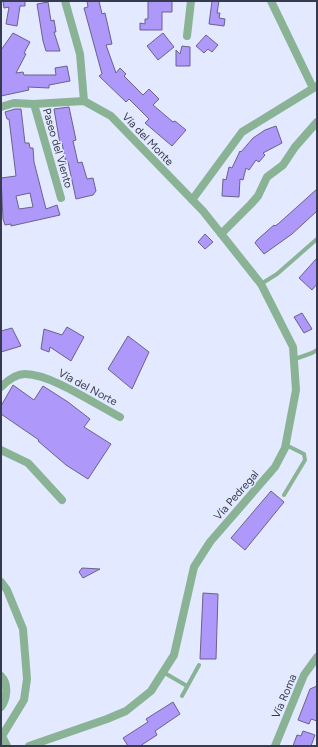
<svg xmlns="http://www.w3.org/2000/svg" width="318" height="747" viewBox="0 0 318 747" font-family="Figtree,sans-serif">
  <rect width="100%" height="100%" fill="#e3e9fe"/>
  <path fill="#ae98fa" stroke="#6a618f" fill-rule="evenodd" d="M3,1H25V6H20L17,26L6,24L9,7L4,8Z
    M87,1H99L102,14L105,13L112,44L106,45L116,73L120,68L126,74L124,76L143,95L149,89L159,99L153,105L173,122L175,121L186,130L172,146L145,123L149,119L129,99L126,102L99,76L102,74L84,8L88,7Z
    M148,1H172V12H162V30H140V23L145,24V19H148Z
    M212,1H219L217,13H220L219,18L225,19L224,26L209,24Z
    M48,2L51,21L54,20L56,32H54L60,51H46L43,41L37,4Z
    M13,33L30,42L24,53L26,54L16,73L23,72L24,75H56L55,68L67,66L70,81L49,85V88L28,87L29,90L1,96V50Z
    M163,33L174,47L158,60L147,46Z
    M206,35L218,45L212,52L208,49L204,53L196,46Z
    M182,46L190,47V66H176V50L180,54Z
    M69,107L76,140L73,141L78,163L82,162L87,179L93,178L96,191L93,195L76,199L68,162L66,163L62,143L60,144L54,109Z
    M15,109H21L25,143H29L30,148H33L34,162L46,209L57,205L60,215L11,226V224L5,225L3,219L1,178L16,176L9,119H7L5,112ZM30,193L33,207L19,209L16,196Z
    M276,126L282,143L263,153L265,155L259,162L256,160L249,170L246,168L243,180L240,179L239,197L222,196L223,179L226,180L229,167L232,168L240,151L241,152L253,138L265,130Z
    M317,189V211L292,234L264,254L255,243L257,240L274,225L275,226L278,224Z
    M205,234L213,242L205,249L198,242Z
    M317,258V284L312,290L299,278Z
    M302,313L312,329L304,333L294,317Z
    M67,327L84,337L71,361L50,347L49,352L41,349L44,329L62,335Z
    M12,328L21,346L1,352V331Z
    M128,336L149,352L132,389L108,369Z
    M13,385L34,400L43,386L68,402L90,419L84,427L111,444L88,479L66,465L38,441L39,440L1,414V406Z
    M271,491L284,502L245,550L231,538Z
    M82,568L100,569L83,578L79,572Z
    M203,593L218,594L216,659H200Z
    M317,686V721L311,719L309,724L298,720L310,689Z
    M173,702L180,714L155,731L157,735L140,746H128L123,738L148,722L146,719Z
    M303,731L315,735L311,746H293L297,735L301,736Z"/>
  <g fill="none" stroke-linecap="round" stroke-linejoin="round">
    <path stroke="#89b394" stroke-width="4" d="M261,284L277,274L317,239
      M295,359L312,353L317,350
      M284,495L305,460L304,454L286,445
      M163,672L187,686
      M182,696L199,665"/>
    <path stroke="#89b394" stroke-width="8" d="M65,1L80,54L84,101
      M271,1L313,88
      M187,36L191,1
      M34,104L61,198
      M1,107L14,103L34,104L84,101L111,116L203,211L261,284L293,347L296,390L285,448L275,467L210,542L194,567L174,655L151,691L126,711L107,719L29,746
      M192,200L242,132L317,86
      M221,234L251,204L258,196L267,177L283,165L295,147L317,122
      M1,387C7,381 16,374 25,374C51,374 95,404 120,417
      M1,450L28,463L62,500
      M1,582L7,590L23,629L27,679L24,700L2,736L7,746
      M1,676C9,684 7,699 1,707
      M275,746L304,675L317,657"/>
  </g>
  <g text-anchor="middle" stroke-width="3" stroke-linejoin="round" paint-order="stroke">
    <g font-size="11" fill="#353a4f" stroke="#e3e9fe">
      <text transform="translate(148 139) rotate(46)" y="4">Vía del Monte</text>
      <text transform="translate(58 148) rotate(74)" y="4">Paseo del Viento</text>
      <text transform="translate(88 387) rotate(28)" y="4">Vía del Norte</text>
      <text transform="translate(236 495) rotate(-49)" y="4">Vía Pedregal</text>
      <text transform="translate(284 696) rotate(-67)" y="4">Vía Roma</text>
    </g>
  </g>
  <rect width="318" height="747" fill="none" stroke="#353a4f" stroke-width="4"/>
</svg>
